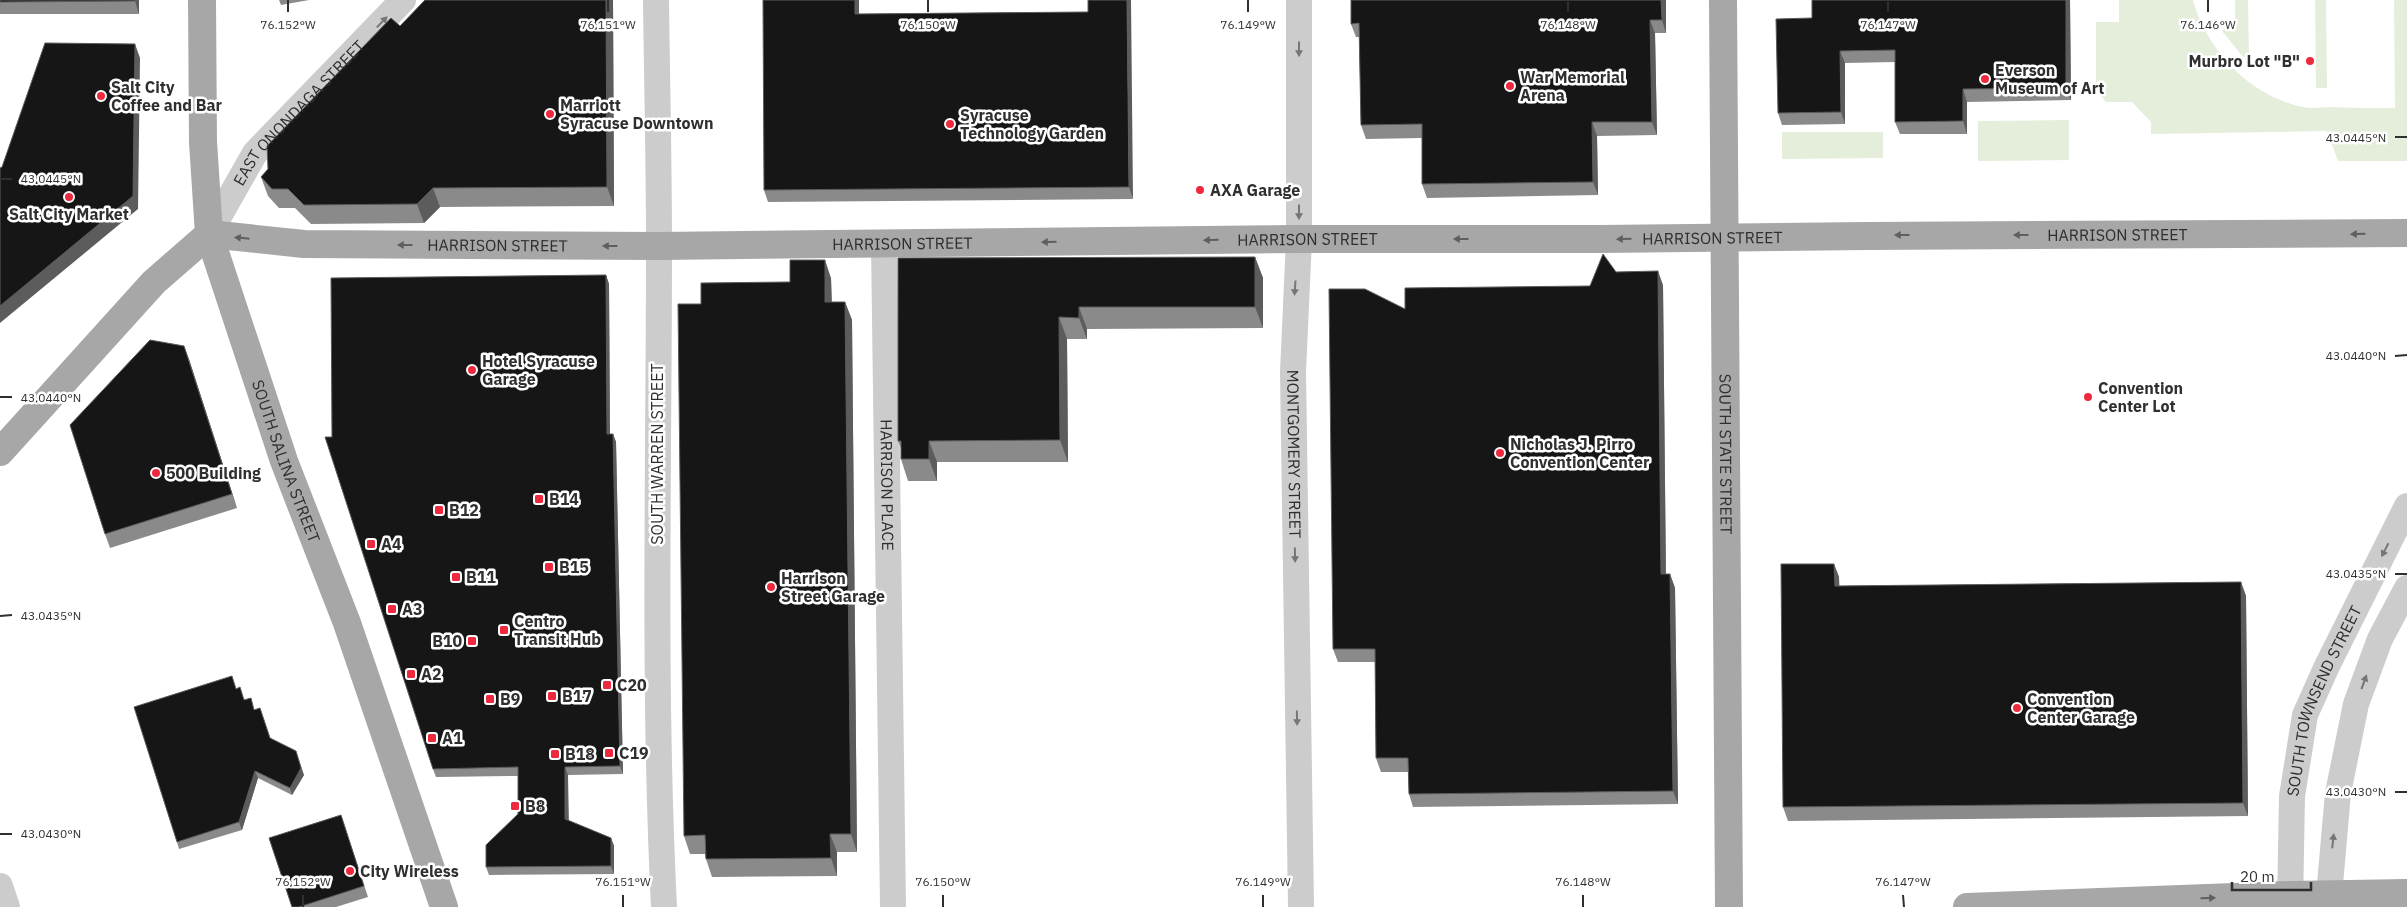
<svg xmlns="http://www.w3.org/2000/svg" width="2407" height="907" viewBox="0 0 2407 907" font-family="'IBM Plex Sans',sans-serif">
  <rect width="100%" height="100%" fill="#fff"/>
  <path fill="#e5eddb" d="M2119,0H2193C2207,51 2250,96 2303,107C2311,109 2321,107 2330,107C2352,108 2373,108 2395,108L2394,0H2407V161H2338L2327,131L2151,134V122L2132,102H2106L2096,90V22H2119Z
    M2235,0H2248L2249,57H2243L2222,31L2225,27H2235Z
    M2315,0H2326L2327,88H2316Z
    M2069,120V160L1978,161V121Z
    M1782,132H1883V158L1782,159Z"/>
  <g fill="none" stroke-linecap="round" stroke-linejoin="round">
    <g stroke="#ccc" stroke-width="26">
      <path d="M656,0C657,82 659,164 659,246C659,467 653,687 664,907"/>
      <path id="s1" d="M1299,0V239L1293,372L1301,907"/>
      <path id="s2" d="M209,234L255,153L403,0"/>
      <path id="s3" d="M884,244L893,907"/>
      <path d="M0,886L7,907"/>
      <path id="s4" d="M2290,907L2292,796L2305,715L2327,666L2407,506"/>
      <path d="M2328,907L2338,793L2356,704L2380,639L2407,588"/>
    </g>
    <g stroke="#a7a7a7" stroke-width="28">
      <path id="s5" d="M202,0L203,142L209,234L284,461L347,623L444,907"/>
      <path id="s6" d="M1723,0L1729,907"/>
      <path id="s7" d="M209,234L304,244L659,246L1299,239H1600L1867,236L2407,233"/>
      <path d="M0,452L154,282L209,234"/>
      <path d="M1967,907L2290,895L2407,893"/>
    </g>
  </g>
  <path fill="#8a8a8a" d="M0,0H139V14H0Z
    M279,0H309L281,5Z
    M613,0L614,206L440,207L424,223L311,224L295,208H279L268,196L261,177L400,26Z
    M1351,0H1666V33H1655L1657,135L1597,136L1598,195L1427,198L1422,184V138L1366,139L1361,125L1359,37H1356L1351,24Z
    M2070,0L2071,100L1967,102V134H1900L1895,122V62L1845,63V124L1782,125L1778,113L1812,18Z
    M1088,12L1133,199L768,202L764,190L859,14Z
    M1255,257L1263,278V328L1087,329V339H1067L1068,462H937V481H908L901,459V448L898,441V258Z
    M1616,272L1663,285L1666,574H1670L1675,588L1678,804L1413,807L1409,794L1408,772H1381L1376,758L1375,662H1338L1333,649L1405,309L1590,286Z
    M606,275L609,284L610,434H613L616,442L623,774L568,775V820L611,838L614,846V874L489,875L486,867L518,814V776L436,777L433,769Z
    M831,278L832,302H845L852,320L857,852H837V876L712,877L706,859L705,854H690L684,836L790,282Z
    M184,346L237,508L110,548L105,534Z
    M1834,564L1839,577V586L2241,582L2246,596L2248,816L1788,821L1783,807Z
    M236,689L245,700L255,710L270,738L304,775L292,795L258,778L242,830L179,849L177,842Z
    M341,815L368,897L336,907H292Z"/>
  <path fill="#5c5c5c" d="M135,0H139V14L135,1Z
    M606,0H613L614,206L607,187Z
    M855,0H859V25L855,14Z
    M1127,0H1131L1133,199L1129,187Z
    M1661,0H1666V33L1662,20Z
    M2066,0H2070L2071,100L2066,88Z
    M1650,20L1655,33L1657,135L1652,122Z
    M135,44L140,58L138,209L0,323V306Z
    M1840,51L1845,63V124L1841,112Z
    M1963,89L1967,102V134L1963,121Z
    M1592,122L1597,136L1598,195L1593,182Z
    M433,188L440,207L424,223L417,204Z
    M1255,257L1263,278V328L1255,307Z
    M825,260L831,278L832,320L825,302Z
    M1658,271L1663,285L1666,588L1661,574Z
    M606,275L609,284L610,443L607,434Z
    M845,302L852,320L857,852L851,834Z
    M1079,307L1087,329V339L1079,318Z
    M1059,317L1067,339L1068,462L1060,440Z
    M184,346L189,359L237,508L232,494Z
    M613,434L616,442L623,774L620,766Z
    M929,441L937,462V481L929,459Z
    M1834,564L1839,577L1840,599L1835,586Z
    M1670,574L1675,588L1678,804L1673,791Z
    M2241,582L2246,596L2248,816L2243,803Z
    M296,751L304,775L292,795L290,788Z
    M565,767L568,775L569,827L565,819Z
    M255,771L258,778L242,830L239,822Z
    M830,834L837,852V876L831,858Z
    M611,838L614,846V874L611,866Z"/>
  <path fill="#161616" stroke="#5c5c5c" d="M0,0H135V1L0,2Z
    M425,0H606L607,187L433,188L417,204L304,205L288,189H272L261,177L268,169L267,146L391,18L400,26Z
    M763,0H855V14L1088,12V0H1127L1129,187L764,190Z
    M1351,0H1661L1662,20H1650L1652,122H1592L1593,182L1422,184V124L1361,125L1359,23L1351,24Z
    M1812,0H2066V88L1963,89V121L1895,122V50L1840,51L1841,112L1778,113L1776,19L1812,18Z
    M45,43L135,44L133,196L0,306V168L2,167Z
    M1603,254L1616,272L1658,271L1661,574H1670L1673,791L1409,794L1408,758H1376L1375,649H1333L1329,289H1365L1405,309V288L1590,286Z
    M1255,257V307H1079V318L1059,317L1060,440L929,441V459H901V441H898V258Z
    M790,260H825V302H845L851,834H830L831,858L706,859L705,835L684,836L678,304H701V283L790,282Z
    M606,275L607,434H613L620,766L565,767V819L611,838V866L486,867V845L518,814V767L433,769L325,437H332L331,278Z
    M150,340L184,346L232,494L105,534L70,425Z
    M1781,564H1834L1835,586L2241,582L2243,803L1783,807Z
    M232,676L236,689L240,687L244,700L251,698L254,710L260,708L270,738L296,751L301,768L290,788L255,771L239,822L177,842L134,707Z
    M341,815L364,886L299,907H292L269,838Z"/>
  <defs><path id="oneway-solid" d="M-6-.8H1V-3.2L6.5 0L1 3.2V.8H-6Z" transform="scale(1.25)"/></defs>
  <g fill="#767676">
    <use href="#oneway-solid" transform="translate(382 22) rotate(-46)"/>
    <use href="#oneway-solid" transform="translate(1299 49) rotate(90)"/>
    <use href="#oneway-solid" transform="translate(1299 212) rotate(90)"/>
    <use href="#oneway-solid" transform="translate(1295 288) rotate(94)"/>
    <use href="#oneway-solid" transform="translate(2385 550) rotate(117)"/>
    <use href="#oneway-solid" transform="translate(1295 555) rotate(89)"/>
    <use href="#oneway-solid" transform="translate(2364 682) rotate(-70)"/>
    <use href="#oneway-solid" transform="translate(1297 718) rotate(89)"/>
    <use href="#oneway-solid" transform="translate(2333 841) rotate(-84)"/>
  </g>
  <g fill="#5f5f5f">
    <use href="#oneway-solid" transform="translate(2358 234) rotate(179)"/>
    <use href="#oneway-solid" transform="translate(1902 235) rotate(180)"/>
    <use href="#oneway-solid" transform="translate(2021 235) rotate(-180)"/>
    <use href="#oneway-solid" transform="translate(242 238) rotate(-174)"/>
    <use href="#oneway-solid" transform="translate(1461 239) rotate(-180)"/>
    <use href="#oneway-solid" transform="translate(1624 239) rotate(179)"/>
    <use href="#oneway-solid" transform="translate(1211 240) rotate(179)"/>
    <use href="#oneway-solid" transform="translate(1049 242) rotate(179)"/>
    <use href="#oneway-solid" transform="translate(405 245) rotate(-180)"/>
    <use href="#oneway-solid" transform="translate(610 246) rotate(-180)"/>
    <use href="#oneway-solid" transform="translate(2208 898) rotate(-2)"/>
  </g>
  <path fill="none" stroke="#2f2f2f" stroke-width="2" d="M288,0V12M608,0V12M928,0V12M1248,0V12M1568,0V12M1888,0V12M2208,0V12M2395,137H2407M0,179H12M2395,356L2407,355M0,397H12M2395,574H2407M0,616L12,615M2395,792H2407M0,834H12M303,895V907M623,895V907M943,895V907M1263,895V907M1583,895V907M1903,895L1904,907"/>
  <g fill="#ee283d" stroke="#fff" stroke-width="2">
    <circle cx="2310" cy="61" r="5"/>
    <circle cx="1985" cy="79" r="5"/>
    <circle cx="1510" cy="86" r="5"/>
    <circle cx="101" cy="96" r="5"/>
    <circle cx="550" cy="114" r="5"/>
    <circle cx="950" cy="124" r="5"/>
    <circle cx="1200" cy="190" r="5"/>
    <circle cx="69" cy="197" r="5"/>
    <circle cx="472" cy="370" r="5"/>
    <circle cx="2088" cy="397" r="5"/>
    <circle cx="1500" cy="453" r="5"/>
    <circle cx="156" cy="473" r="5"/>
    <rect x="534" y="494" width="10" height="10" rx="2.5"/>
    <rect x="434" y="505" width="10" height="10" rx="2.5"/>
    <rect x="366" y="539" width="10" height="10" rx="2.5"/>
    <rect x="544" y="562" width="10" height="10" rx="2.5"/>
    <rect x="451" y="572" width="10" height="10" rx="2.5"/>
    <circle cx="771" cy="587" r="5"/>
    <rect x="387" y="604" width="10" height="10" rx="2.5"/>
    <rect x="499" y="625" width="10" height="10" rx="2.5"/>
    <rect x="467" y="636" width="10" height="10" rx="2.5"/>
    <rect x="406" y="669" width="10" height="10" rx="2.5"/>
    <rect x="602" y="680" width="10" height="10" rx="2.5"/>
    <rect x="547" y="691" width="10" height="10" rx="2.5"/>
    <rect x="485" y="694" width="10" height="10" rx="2.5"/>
    <circle cx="2017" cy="708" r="5"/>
    <rect x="427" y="733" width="10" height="10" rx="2.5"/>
    <rect x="604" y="748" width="10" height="10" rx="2.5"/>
    <rect x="550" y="749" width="10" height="10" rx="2.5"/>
    <rect x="510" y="801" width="10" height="10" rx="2.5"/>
    <circle cx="350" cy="871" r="5"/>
  </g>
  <g text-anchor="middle" stroke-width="5" stroke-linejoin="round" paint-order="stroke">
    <g font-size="16" font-weight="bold" fill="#2f2f2f" stroke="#fff" text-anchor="start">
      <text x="2300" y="67" text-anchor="end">Murbro Lot "B"</text>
      <text x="1995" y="76">Everson<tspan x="1995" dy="18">Museum of Art</tspan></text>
      <text x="1520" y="83">War Memorial<tspan x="1520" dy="18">Arena</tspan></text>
      <text x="111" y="93">Salt City<tspan x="111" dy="18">Coffee and Bar</tspan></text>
      <text x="560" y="111">Marriott<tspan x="560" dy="18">Syracuse Downtown</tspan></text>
      <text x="960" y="121">Syracuse<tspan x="960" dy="18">Technology Garden</tspan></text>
      <text x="1210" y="196">AXA Garage</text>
      <text x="69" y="220" text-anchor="middle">Salt City Market</text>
      <text x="482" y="367">Hotel Syracuse<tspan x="482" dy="18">Garage</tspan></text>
      <text x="2098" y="394">Convention<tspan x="2098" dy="18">Center Lot</tspan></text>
      <text x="1510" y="450">Nicholas J. Pirro<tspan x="1510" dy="18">Convention Center</tspan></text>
      <text x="166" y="479">500 Building</text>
      <text x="549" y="505">B14</text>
      <text x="449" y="516">B12</text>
      <text x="381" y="550">A4</text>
      <text x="559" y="573">B15</text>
      <text x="466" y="583">B11</text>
      <text x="781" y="584">Harrison<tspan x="781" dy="18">Street Garage</tspan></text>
      <text x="402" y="615">A3</text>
      <text x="514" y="627">Centro<tspan x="514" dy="18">Transit Hub</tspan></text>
      <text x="462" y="647" text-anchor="end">B10</text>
      <text x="421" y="680">A2</text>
      <text x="617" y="691">C20</text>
      <text x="562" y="702">B17</text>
      <text x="500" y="705">B9</text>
      <text x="2027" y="705">Convention<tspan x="2027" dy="18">Center Garage</tspan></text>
      <text x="442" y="744">A1</text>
      <text x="619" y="759">C19</text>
      <text x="565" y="760">B18</text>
      <text x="525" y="812">B8</text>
      <text x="360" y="877">City Wireless</text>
    </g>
    <g font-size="16" fill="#2f2f2f" stroke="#fff">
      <text dy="6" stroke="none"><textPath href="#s2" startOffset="152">EAST ONONDAGA STREET</textPath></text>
      <text dy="6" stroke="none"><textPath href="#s7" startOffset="1909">HARRISON STREET</textPath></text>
      <text dy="6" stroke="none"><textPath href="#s7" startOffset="1504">HARRISON STREET</textPath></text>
      <text dy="6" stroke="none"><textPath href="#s7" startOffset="1099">HARRISON STREET</textPath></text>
      <text dy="6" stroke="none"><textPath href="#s7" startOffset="694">HARRISON STREET</textPath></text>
      <text dy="6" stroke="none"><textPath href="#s7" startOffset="289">HARRISON STREET</textPath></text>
      <text dy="6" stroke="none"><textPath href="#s1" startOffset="454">MONTGOMERY STREET</textPath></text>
      <text dy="6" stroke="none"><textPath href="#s6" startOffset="454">SOUTH STATE STREET</textPath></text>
      <text transform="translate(657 454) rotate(-90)" y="6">SOUTH WARREN STREET</text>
      <text dy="6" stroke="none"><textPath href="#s5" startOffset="474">SOUTH SALINA STREET</textPath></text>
      <text dy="6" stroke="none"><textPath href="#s3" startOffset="241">HARRISON PLACE</textPath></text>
      <text dy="6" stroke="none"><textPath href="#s4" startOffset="212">SOUTH TOWNSEND STREET</textPath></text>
    </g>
  </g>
  <g font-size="12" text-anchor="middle" fill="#2f2f2f" stroke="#fff" stroke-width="5" stroke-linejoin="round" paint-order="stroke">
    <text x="288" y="29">76.152°W</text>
    <text x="608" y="29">76.151°W</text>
    <text x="928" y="29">76.150°W</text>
    <text x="1248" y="29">76.149°W</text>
    <text x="1568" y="29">76.148°W</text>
    <text x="1888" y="29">76.147°W</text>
    <text x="2208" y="29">76.146°W</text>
    <text x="2356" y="142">43.0445°N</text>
    <text x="51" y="183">43.0445°N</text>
    <text x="2356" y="360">43.0440°N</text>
    <text x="51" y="402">43.0440°N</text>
    <text x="2356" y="578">43.0435°N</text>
    <text x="51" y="620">43.0435°N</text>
    <text x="2356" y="796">43.0430°N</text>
    <text x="51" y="838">43.0430°N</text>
    <text x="303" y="886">76.152°W</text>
    <text x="623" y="886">76.151°W</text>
    <text x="943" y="886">76.150°W</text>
    <text x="1263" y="886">76.149°W</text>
    <text x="1583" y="886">76.148°W</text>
    <text x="1903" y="886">76.147°W</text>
  </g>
  <path d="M2232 882v8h79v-8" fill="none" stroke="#2f2f2f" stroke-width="2.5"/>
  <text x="2240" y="882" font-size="15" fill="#2f2f2f" stroke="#ffffff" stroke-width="4" paint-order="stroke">20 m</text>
</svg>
